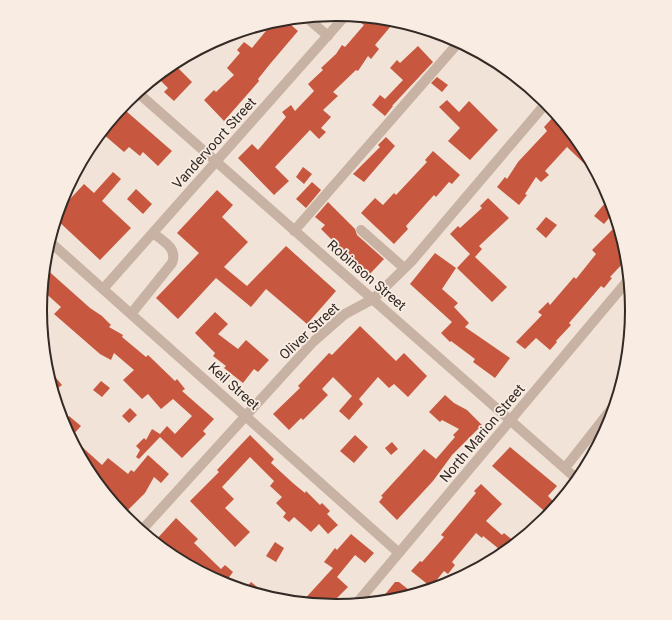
<svg xmlns="http://www.w3.org/2000/svg" width="672" height="620" viewBox="0 0 672 620" font-family="Roboto,sans-serif">
  <rect width="100%" height="100%" fill="#f1e3d7"/>
  <path fill="#c7583f" d="M367,17L396,20L375,45L379,49L371,59L368,56L358,71L356,70L333,92L338,96L323,110L331,117L321,128L326,132L319,139L310,130L275,167L289,181L274,195L238,158L252,144L258,150L286,117L282,112L291,105L295,111L314,91L308,84L323,70L321,68L336,54L342,45L345,47L364,25L361,23Z
    M284,19L298,31L270,64L258,79L259,81L224,121L204,100L214,90L216,92L234,75L227,68L240,53L237,50L244,42L252,48L274,21Z
    M418,46L433,62L392,106H393L385,116L372,105L380,95L385,99L403,80L390,68L397,60L400,63Z
    M174,64L192,82L174,101L164,92L168,88L159,79Z
    M437,77L448,85L442,92L431,83Z
    M447,100L459,112L469,101L498,130L470,160L448,141L460,128L439,107Z
    M126,111L172,151L158,166L143,152L140,156L129,147L124,152L103,134Z
    M556,114L575,137L574,139L584,149L597,174L596,175L567,147L545,171L549,175L541,182L536,177L525,194L527,195L519,205L497,187L505,177L507,179L518,162L547,131L544,127Z
    M386,137L395,146L364,182L353,174L380,147L378,145Z
    M433,151L460,175L452,184L449,182L436,197L434,195L406,226L408,229L394,244L361,213L375,198L383,205L394,193L396,195L427,162L425,160Z
    M303,167L312,174L304,184L296,177Z
    M113,172L121,179L102,201L131,228L100,260L56,219L58,212L84,184L94,193Z
    M312,182L321,190L306,208L296,199Z
    M136,189L152,204L143,214L127,199Z
    M217,190L233,205L222,217L248,242L224,267L247,286L286,246L336,291L307,324L266,289L251,307L216,278L178,319L156,298L199,253L177,233Z
    M488,198L509,218L479,246L482,249L475,257L507,287L492,302L457,268L470,254L450,234L458,226L460,228L482,208L480,206Z
    M611,201L614,212L604,224L594,216L606,202L608,204Z
    M328,202L355,229L357,235L384,259L368,276L321,229L325,225L315,217Z
    M546,217L557,225L546,238L536,229Z
    M614,228L621,233L627,259L610,277L612,278L604,288L601,286L583,307L569,323L571,325L556,341L557,342L550,350L536,338L525,349L516,342L542,315L538,312L548,302L550,305L574,277L576,279L596,254L592,250Z
    M435,253L456,268L442,289L458,303L454,307L469,323L465,327L510,358L495,378L473,362L475,359L451,341L450,342L441,333L452,322L410,284Z
    M44,267L90,308L102,316L111,325L109,327L123,335L122,337L146,357L148,355L175,381L177,379L185,389L182,391L214,419L203,431L206,434L182,458L160,437L139,459L136,457L140,450L136,446L144,438L146,440L152,429L160,434L167,426L175,434L192,416L173,399L161,409L148,394L142,399L123,380L134,370L114,353L111,360L100,354L54,314L61,307L42,290Z
    M215,312L228,324L218,334L238,349L246,340L269,360L258,372L254,369L243,383L224,368L226,366L213,356L215,353L195,333Z
    M360,326L396,361L404,353L427,376L408,397L394,384L389,388L378,377L359,399L363,404L349,420L339,411L352,396L333,377L322,389L328,395L303,420L301,418L289,430L273,414L300,388L298,386L329,353L332,355Z
    M45,365L62,385L53,392L46,368Z
    M101,381L110,388L102,397L93,390Z
    M445,395L454,403L467,410L482,425L452,455L433,481L397,520L379,502L383,497L381,496L424,449L436,459L455,437L453,435L459,429L442,420L440,422L429,412Z
    M130,408L137,415L129,423L122,416Z
    M69,416L81,426L71,437L102,465L108,458L128,474L131,470L134,472L148,455L169,474L161,483L154,477L145,493L127,511L90,474L62,423Z
    M250,435L274,459L271,463L294,484L305,493L306,491L320,505L322,503L330,511L327,514L338,525L328,534L319,524L311,532L294,517L289,522L283,517L286,513L276,503L282,497L270,486L274,481L250,457L222,487L234,499L225,508L250,532L235,547L190,501L219,472L217,470Z
    M355,435L368,447L354,463L340,451Z
    M392,442L398,449L391,455L385,448Z
    M510,447L557,486L548,496L557,505L549,515L492,466Z
    M481,484L502,504L486,521L502,535L504,533L516,543L504,553L483,536L482,538L476,533L452,562L455,565L448,574L444,571L431,587L411,571L420,561L422,562L444,537L441,535L476,493L474,491Z
    M176,518L198,539L194,543L221,569L225,565L233,572L224,584L171,556L155,541Z
    M351,534L374,553L365,563L355,555L337,577L348,587L330,605L301,603L333,568L324,562L335,548L337,550Z
    M275,542L284,548L276,562L266,556Z
    M251,582L271,598L244,590Z
    M395,582H399L414,594L394,600L379,602Z"/>
  <g fill="none" stroke-linecap="round" stroke-linejoin="round">
    <path stroke="#c8b2a3" stroke-width="10" d="M306,17L328,36
      M137,92L578,480
      M361,230L404,268
      M294,231L459,42
      M49,241L399,553
      M103,289L346,15
      M131,314L172,263C178,248 163,241 153,233
      M565,468L616,403
      M141,531L313,342L345,314L373,299L411,262L547,102
      M356,604L629,279"/>
  </g>
  <g text-anchor="middle" stroke-width="3.5" stroke-linejoin="round" paint-order="stroke">
    <g font-size="14" fill="#332925" stroke="#f9ede3">
      <text transform="translate(214 143) rotate(-48)" y="5">Vandervoort Street</text>
      <text transform="translate(367 275) rotate(41)" y="5">Robinson Street</text>
      <text transform="translate(309 331) rotate(-43)" y="5">Oliver Street</text>
      <text transform="translate(234 386) rotate(42)" y="5">Keil Street</text>
      <text transform="translate(482 433) rotate(-50)" y="5">North Marion Street</text>
    </g>
  </g>
  <path d="M0 0H672V620H0ZM47 310a289 289 0 1 1 578 0a289 289 0 1 1-578 0Z" fill="#f9ede3" fill-rule="evenodd"/>
  <path fill="none" stroke="#332925" stroke-width="2" d="M47 310a289 289 0 1 1 578 0a289 289 0 1 1-578 0Z"/>
</svg>
